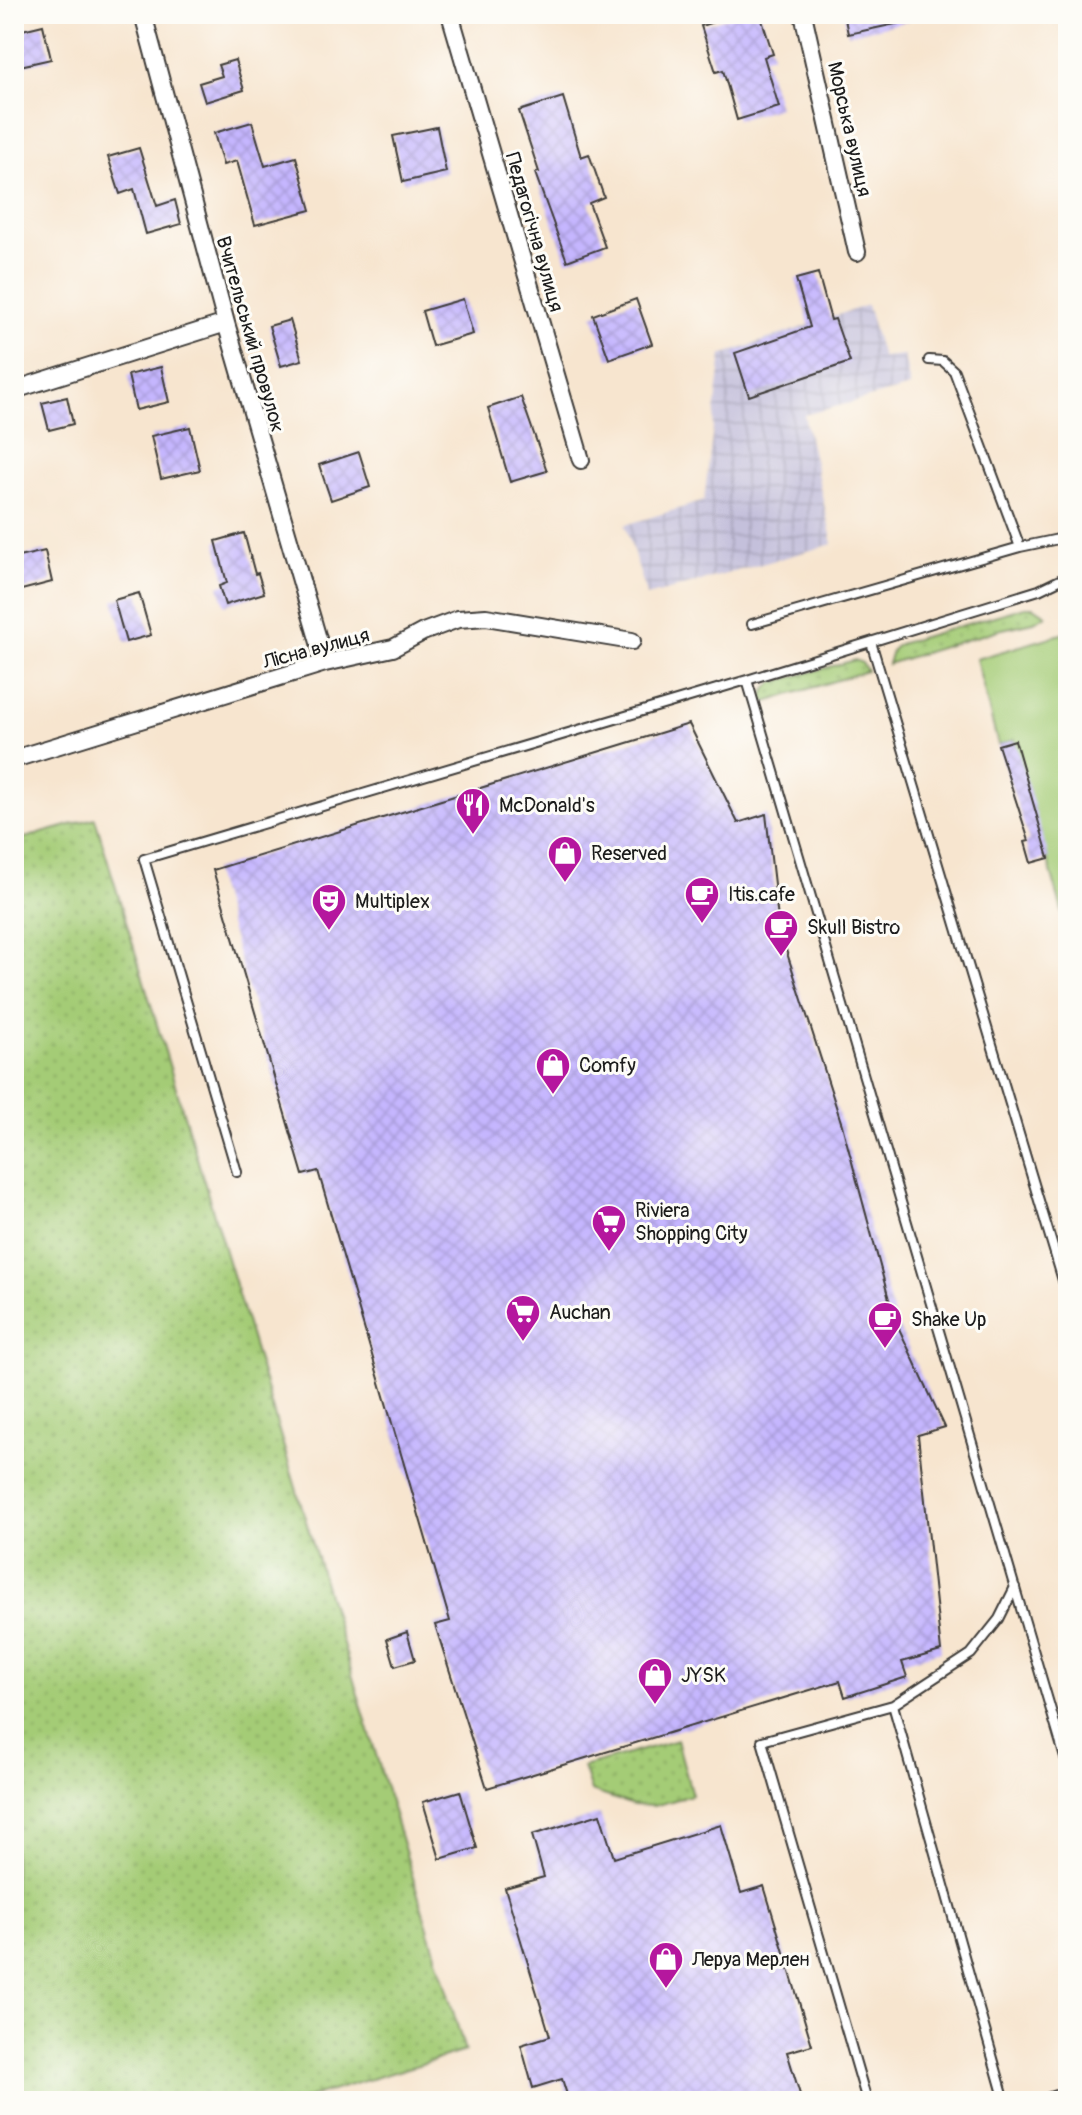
<svg xmlns="http://www.w3.org/2000/svg" width="1082" height="2115" viewBox="0 0 1082 2115" font-family="Pangolin,sans-serif">
  <defs>
    <pattern id="industrial-grid" width="8" height="8" patternUnits="userSpaceOnUse" patternTransform="scale(2)"><rect width="8" height="8" fill="#c4c0db"/><path d="M0 4h8M4 0v8" fill="none" stroke="#a8a4bb"/></pattern>
    <pattern id="grass-dots" width="8" height="8" patternUnits="userSpaceOnUse" patternTransform="scale(2)"><rect width="8" height="8" fill="#a4cc76"/><path d="M2 2h.1M6 6h.1" fill="none" stroke="#8daf66" stroke-width="1.8" stroke-linecap="round"/></pattern>
    <pattern id="building-cross-hatch" width="8" height="8" patternUnits="userSpaceOnUse" patternTransform="scale(2)"><rect width="8" height="8" fill="#c5b6fe"/><path d="M0 0l8 8M0 8l8-8" fill="none" stroke="#a99cd9"/></pattern>
  </defs>
  <rect width="100%" height="100%" fill="#fdfcf7"/>
  <filter id="ink" filterUnits="userSpaceOnUse"><feTurbulence type="fractalNoise" baseFrequency=".0125" numOctaves="2"/><feDisplacementMap in="SourceGraphic" scale="16" xChannelSelector="R" yChannelSelector="G"/><feConvolveMatrix kernelMatrix="1 2 1 2 8 2 1 2 1" color-interpolation-filters="sRGB"/></filter>
  <filter id="wash" filterUnits="userSpaceOnUse"><feTurbulence type="fractalNoise" baseFrequency=".006" numOctaves="4" result="noise"/><feDisplacementMap in="SourceGraphic" scale="32" xChannelSelector="R" yChannelSelector="G"/><feGaussianBlur stdDeviation="1.8" result="paint"/><feColorMatrix in="noise" values="0 0 0 0 0 0 0 0 0 0 0 0 0 0 0 0 0 1.4 0 .05"/><feComposite in="paint" operator="in"/></filter>
  <g filter="url(#wash)">
    <rect width="100%" height="100%" fill="#f7e5cf"/>
    <path fill="url(#industrial-grid)" d="M867,305L882,357L904,355L910,387L804,415L833,544L647,596L625,525L704,501L722,355Z"/>
    <path fill="url(#grass-dots)" stroke="#607449" stroke-width="2" d="M1025,607H1034L1046,615L1034,622L998,630L888,664L892,650L899,644Z
      M855,660L862,663L867,671L763,703C762,693 766,687 774,682Z
      M95,818L465,2051L297,2101H14V841Z
      M677,1740L692,1795L654,1806L633,1805L591,1791L583,1767Z"/>
    <path fill="#a4cc76" stroke="#607449" stroke-width="2" d="M1068,632V932L1014,740L998,745L976,659Z"/>
    <g id="blocks">
      <path fill="url(#building-cross-hatch)" d="M738,14H760L773,54L764,57L779,107L737,120L723,70L716,72L701,26Z
        M844,14H910V21L848,34Z
        M43,25L51,59L20,66L14,32Z
        M235,60L244,90L205,102L199,83L222,76L218,65Z
        M563,97L581,157L589,154L604,197L589,203L605,247L567,261L535,173L539,172L519,111Z
        M252,122L265,166L296,157L311,210L255,225L237,161L223,165L214,133Z
        M437,127L446,172L403,182L393,136Z
        M139,148L157,206L175,200L181,224L146,234L134,189L120,194L108,157Z
        M818,273L831,320L835,319L850,362L749,396L735,353L810,327L796,279Z
        M463,299L473,334L432,346L422,311Z
        M636,299L652,344L609,359L593,315Z
        M290,320L302,360L281,366L269,326Z
        M161,367L169,402L136,410L128,375Z
        M67,397L73,424L49,430L42,403Z
        M521,397L547,471L510,482L488,408Z
        M190,427L200,470L161,479L151,436Z
        M359,452L370,487L331,500L319,465Z
        M244,533L255,574L258,573L264,593L225,605L219,586L227,583L216,541Z
        M45,551L52,582L14,592V558Z
        M139,593L151,635L126,642L114,600Z
        M689,724L738,823L766,814L779,928L842,1125L894,1318L945,1427L918,1435L941,1651L902,1662L907,1677L845,1697L840,1681L487,1788L435,1625L450,1621L318,1171L303,1175L213,870Z
        M1015,740L1049,858L1031,863L1025,842L1029,841L998,745Z
        M407,1632L415,1660L395,1666L387,1639Z
        M460,1791L477,1848L440,1859L423,1802Z
        M600,1814L614,1858L721,1825L741,1893L764,1886L812,2045L787,2052L802,2101H569L562,2079L533,2088L521,2045L550,2036L505,1888L544,1877L532,1835Z"/>
    </g>
  </g>
  <g filter="url(#ink)">
    <use href="#blocks" fill-opacity="0" stroke="#3d3a37" stroke-width="2"/>
    <g fill="none" stroke-linecap="round" stroke-linejoin="round">
      <g stroke="#3d3a37" stroke-width="12">
        <path id="service" d="M929,360L943,361L954,371L1020,547
          M1068,576L1039,590L747,680L1068,1768
          M752,624L1020,547L1068,537
          M871,642L1068,1297
          M237,1172L144,859L747,680
          M893,1705L1005,2101
          M867,2101L762,1741L893,1705L971,1654L999,1619L1015,1587
          M1038,2101L1068,2091"/>
      </g>
      <g stroke="#3d3a37" stroke-width="20">
        <path id="minor" d="M143,14L226,323L325,663
          M450,14L581,460
          M803,14L857,252
          M14,390L226,323
          M14,759L325,663L393,648L423,632L458,619L486,617L632,641"/>
      </g>
      <use href="#service" stroke="#fff" stroke-width="8"/>
      <use href="#minor" stroke="#fff" stroke-width="16"/>
    </g>
  </g>
  <defs>
    <g id="restaurant-pin" transform="scale(1.8)"><path d="M0 17L-7.5 6A9.5 9.5 0 1 1 7.5 6Z" fill="#b5179e" stroke="#fdfcf7"/><path d="M-5-6h1v4h1v-4h1v4h1v-4h1v5L-1.5 .5V6h-2V.5L-5-1ZM5-6V6H3V1.5H1.5Q1.5-4 5-6Z" fill="#fff"/></g>
    <g id="shop-pin" transform="scale(1.8)"><path d="M0 17L-7.5 6A9.5 9.5 0 1 1 7.5 6Z" fill="#b5179e" stroke="#fdfcf7"/><path d="M-5-2.5h2.3a2.7 3.5 0 0 1 5.4 0H5L5.5 6h-11ZM-1.5-2.5h3a1.5 2.3 0 0 0-3 0Z" fill="#fff"/></g>
    <g id="cafe-pin" transform="scale(1.8)"><path d="M0 17L-7.5 6A9.5 9.5 0 1 1 7.5 6Z" fill="#b5179e" stroke="#fdfcf7"/><path d="M-5.5-4.5H6V0H3Q3 3.5 0 3.5H-2.5Q-5.5 3.5-5.5 0ZM3-3.2v2h1.7v-2ZM-6 4.5H4V6H-6Z" fill="#fff"/></g>
    <g id="theatre-pin" transform="scale(1.8)"><path d="M0 17L-7.5 6A9.5 9.5 0 1 1 7.5 6Z" fill="#b5179e" stroke="#fdfcf7"/><path d="M-5-5.5Q0-4 5-5.5V0Q5 5 0 6Q-5 5-5 0ZM-3.3-2.5H-1v1.5H-3.3ZM1-2.5H3.3v1.5H1ZM-2.8 1Q0 5.5 2.8 1Z" fill="#fff"/></g>
    <g id="supermarket-pin" transform="scale(1.8)"><path d="M0 17L-7.5 6A9.5 9.5 0 1 1 7.5 6Z" fill="#b5179e" stroke="#fdfcf7"/><path d="M-6-5.5h2.5l.6 2H6L4.5 2H-2.5L-4.4-4H-6ZM-1.5 3.2a1.3 1.3 0 1 0 .1 0ZM3 3.2a1.3 1.3 0 1 0 .1 0Z" fill="#fff"/></g>
  </defs>
  <g fill-rule="evenodd">
    <use href="#restaurant-pin" x="473" y="805"/>
    <use href="#shop-pin" x="565" y="853"/>
    <use href="#cafe-pin" x="702" y="894"/>
    <use href="#theatre-pin" x="329" y="901"/>
    <use href="#cafe-pin" x="781" y="927"/>
    <use href="#shop-pin" x="553" y="1065"/>
    <use href="#supermarket-pin" x="609" y="1222"/>
    <use href="#supermarket-pin" x="523" y="1312"/>
    <use href="#cafe-pin" x="885" y="1319"/>
    <use href="#shop-pin" x="655" y="1675"/>
    <use href="#shop-pin" x="666" y="1959"/>
  </g>
  <g text-anchor="middle" stroke-width="6" stroke-linejoin="round" paint-order="stroke">
    <g font-size="20" fill="#1c1c1c" stroke="#fdfcf7">
      <text transform="translate(850 129) rotate(77)" y="7">Морська вулиця</text>
      <text transform="translate(535 232) rotate(74)" y="7">Педагогічна вулиця</text>
      <text transform="translate(251 334) rotate(74)" y="7">Вчительський провулок</text>
      <text transform="translate(316 648) rotate(-15)" y="7">Лісна вулиця</text>
    </g>
    <g font-size="20" fill="#1c1c1c" stroke="#fdfcf7" text-anchor="start">
      <text x="499" y="812">McDonald's</text>
      <text x="591" y="860">Reserved</text>
      <text x="728" y="901">Itis.cafe</text>
      <text x="355" y="908">Multiplex</text>
      <text x="807" y="934">Skull Bistro</text>
      <text x="579" y="1072">Comfy</text>
      <text x="635" y="1217">Riviera<tspan x="635" dy="23">Shopping City</tspan></text>
      <text x="549" y="1319">Auchan</text>
      <text x="911" y="1326">Shake Up</text>
      <text x="681" y="1682">JYSK</text>
      <text x="692" y="1966">Леруа Мерлен</text>
    </g>
  </g>
  <rect width="1082" height="2115" fill="none" stroke="#fdfcf7" stroke-width="48"/>
</svg>
